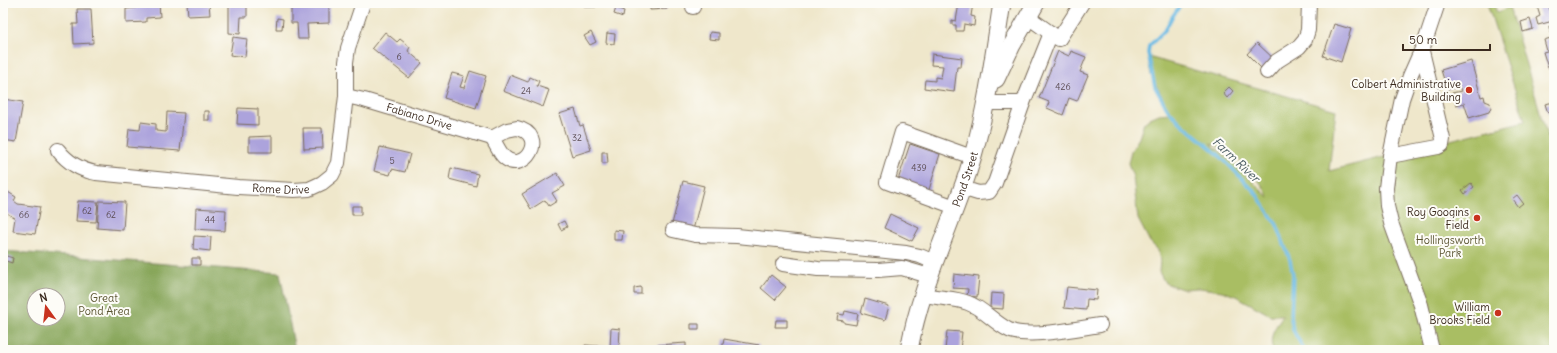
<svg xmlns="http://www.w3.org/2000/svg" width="1557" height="353" viewBox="0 0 1557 353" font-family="Delius,sans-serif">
  <rect width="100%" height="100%" fill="#fdfcf7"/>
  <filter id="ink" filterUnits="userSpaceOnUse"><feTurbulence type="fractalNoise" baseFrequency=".025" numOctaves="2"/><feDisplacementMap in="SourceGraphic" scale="8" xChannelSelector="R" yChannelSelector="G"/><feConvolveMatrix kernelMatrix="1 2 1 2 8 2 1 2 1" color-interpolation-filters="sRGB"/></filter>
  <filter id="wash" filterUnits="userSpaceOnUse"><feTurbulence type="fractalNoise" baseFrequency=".012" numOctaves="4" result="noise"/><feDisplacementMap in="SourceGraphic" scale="16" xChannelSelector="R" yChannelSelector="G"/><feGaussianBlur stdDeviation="0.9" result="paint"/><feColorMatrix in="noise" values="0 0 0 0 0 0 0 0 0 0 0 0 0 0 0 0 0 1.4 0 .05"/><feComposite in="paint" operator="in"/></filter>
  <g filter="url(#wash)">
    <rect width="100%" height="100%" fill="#efe7cb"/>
    <path fill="#a9be63" stroke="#727440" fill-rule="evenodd" d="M1487,3H1494L1497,13L1509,7L1554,159V350H1273C1268,337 1276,326 1283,315H1270L1238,297L1222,291L1199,288L1182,289L1165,283L1159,272L1160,261L1158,250L1150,242L1138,219L1133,177L1128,163L1131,151L1139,138L1144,123L1150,118L1159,114L1170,113L1151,75L1148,57L1336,110L1329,171L1525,121ZM1210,143C1234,152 1259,175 1269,198L1232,161Z"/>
    <path fill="#86a559" stroke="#60683c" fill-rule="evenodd" d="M3,251L280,273L295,350H3ZM34,295H58V319H34Z"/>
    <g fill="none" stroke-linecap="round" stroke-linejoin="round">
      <path stroke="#69bae4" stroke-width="3.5" d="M1182,3L1172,17L1165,30L1149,46L1148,53L1155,87L1168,110L1181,123L1219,155L1255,192L1277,225L1290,260L1293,275L1291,319L1293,330L1304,350"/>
    </g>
    <g id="blocks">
      <path fill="#aca3dc" d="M136,3H159L160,17L146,18V22L126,23V9L136,8Z
        M187,3H209L210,15L188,16Z
        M229,3H247V17H241L240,34L229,33Z
        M584,3H596V7H585Z
        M650,3H667V9L650,10Z
        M959,3H973L971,16L975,17L974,26L964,24L963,31H956V25H952V20L956,21Z
        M1536,3H1548L1553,21L1538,25L1536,18L1540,16Z
        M329,6V23L307,24L308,39H298L297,23H291V7Z
        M616,8L624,11L623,17L614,14Z
        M77,9H91L93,43L74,44L73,24H78Z
        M277,18L283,19L282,29H276Z
        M1530,19L1533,29L1523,32L1521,22Z
        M1334,24L1351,29L1341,62L1323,56Z
        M1549,26H1554V33H1550Z
        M385,32L397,42L400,39L410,47L408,51L422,63L409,78L372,48Z
        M591,32L596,42L590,45L584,36Z
        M710,32L719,33V40L709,39Z
        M607,33L615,34L614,44L606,43Z
        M233,37L247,39L245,57L230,55Z
        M1554,37V66L1548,68L1543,52L1547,51L1544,40Z
        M1257,43L1274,59L1263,70L1247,54Z
        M1058,51L1069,56L1071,51L1086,57L1080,72L1088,75L1077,101L1069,98L1063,115L1047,108L1049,102L1039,98Z
        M932,54L962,58L961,67H957L954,92L924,88L925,80L935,81V77L941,78L943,66L931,65Z
        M1471,61L1481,97L1484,96L1485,101L1490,103L1491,107L1489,112L1469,118L1464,103L1456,105L1452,93L1461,91L1459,86L1447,89L1441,70Z
        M470,71L486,76L476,108L444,98L452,73L464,76L460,87L464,88Z
        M510,75L528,82L530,77L539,81L537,86L549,90L543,107L503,91Z
        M1229,87L1233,91L1227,98L1223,93Z
        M3,99L23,102L16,142L3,140Z
        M1554,102V111L1548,113L1545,104Z
        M238,108L258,109V125L237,124Z
        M575,109L580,126L583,125L591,150L572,156L559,114Z
        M204,111H209V120H204Z
        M167,112L184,113L180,151L127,147L129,129L140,130L141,122L156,124V131L166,132Z
        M303,128H322L323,148L304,149Z
        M1553,133L1554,142L1550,143L1548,134Z
        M272,136V152H249V137Z
        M910,144L940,154L928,193L897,183Z
        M380,147L410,154L405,172L392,169L390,175L374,171Z
        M602,152H607L608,163H602Z
        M451,168L478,174L476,186L449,179Z
        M557,173L565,186L552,193L557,201L549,206L545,200L531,209L522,194Z
        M683,181L704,186L693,230L672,224Z
        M1471,183L1474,187L1465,194L1462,190Z
        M3,189L16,197L14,201L18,204L40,207L35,234L13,231L15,218L3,211Z
        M1517,195L1523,203L1518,207L1512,199Z
        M78,201L98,202L96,222L76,221Z
        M99,201L125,202L123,230L97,228Z
        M352,206H361V215H352Z
        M196,208L226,210L225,231L195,229Z
        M890,214L919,228L912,241L884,228Z
        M564,221L567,227L561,230L558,224Z
        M614,230L623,231L622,240H614Z
        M194,236L211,237L210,251L193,249Z
        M3,255L13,258L12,263L3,260Z
        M192,258H200V265H192Z
        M954,274L979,277L977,297L967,296L968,289L953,288Z
        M771,275L786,287L775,300L761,288Z
        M641,287V294H634V288Z
        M1067,287L1097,290L1096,300L1087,299L1086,310L1064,308Z
        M991,293L1004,294L1003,309L990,308Z
        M865,299L889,306L885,320L861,313Z
        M845,311L858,314L856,325L844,323V321L837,320L838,314L844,315Z
        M776,320H787V327H775Z
        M691,324H699V329H691Z
        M611,328L620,329L619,347H610Z
        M947,331L962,332L960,350H945Z
        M724,339L759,345L758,350H722Z
        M686,343V350H657V345Z
        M585,345L610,347V350H584Z
        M994,348L1009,349V350H994Z"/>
    </g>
  </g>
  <g filter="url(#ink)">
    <use href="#blocks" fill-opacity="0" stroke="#7a6c5b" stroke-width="1"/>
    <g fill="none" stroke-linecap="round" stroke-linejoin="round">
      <g stroke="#7a6c5b" stroke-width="16">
        <g id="minor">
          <path d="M693,7V3"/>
          <path d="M1028,17L1059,39L1082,3"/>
          <path d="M1267,72L1277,61L1299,47L1305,40L1308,30L1309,3"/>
          <path id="s1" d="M346,96L364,100L492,138"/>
          <path d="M986,103H1023"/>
          <path d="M517,128C549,135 524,176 504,157C499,152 496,144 492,138L507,130Z"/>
          <path id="s2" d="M58,150C68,163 80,170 96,173L238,187L294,190L309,189L322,183L332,175L338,163L346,96V62L348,48L363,3"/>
          <path d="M1390,156L1438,147L1442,145L1443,139L1422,51"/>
          <path d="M962,188L978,193L989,192L995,183L1023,103L1051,33"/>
          <path d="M955,207L887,182L902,132L972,157"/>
          <path d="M673,230L695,235L737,236L906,253L920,256L934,262"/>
          <path d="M783,264L818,269L878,270L902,268L929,276"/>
          <path d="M923,294C937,299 954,297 968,303C983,308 994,323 1009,330C1027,339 1079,328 1100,325"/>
          <path d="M1432,350L1421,305L1391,223L1387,206L1386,188L1390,156L1402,99L1410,76L1425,42L1438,3"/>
        </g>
      </g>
      <g stroke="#7a6c5b" stroke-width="19">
        <g id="major">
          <path d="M996,79L1012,45L1036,3"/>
          <path id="s3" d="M909,350C920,288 948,232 968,172C986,117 993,60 1002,3"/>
        </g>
      </g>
      <use href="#minor" stroke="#fff" stroke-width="14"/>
      <use href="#major" stroke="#fff" stroke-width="17"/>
    </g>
  </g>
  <g fill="#c8321e" stroke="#fdfcf7" stroke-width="1.5">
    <circle cx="1469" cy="90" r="4"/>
    <circle cx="1477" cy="218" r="4"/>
    <circle cx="1498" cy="313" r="4"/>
  </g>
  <g text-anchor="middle" stroke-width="4" stroke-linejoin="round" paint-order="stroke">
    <g font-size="9" fill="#57484e">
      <text x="399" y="60">6</text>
      <text x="1063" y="90">426</text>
      <text x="526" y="94">24</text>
      <text x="577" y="141">32</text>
      <text x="392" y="164">5</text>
      <text x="919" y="171">439</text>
      <text x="87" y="214">62</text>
      <text x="24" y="218">66</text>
      <text x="111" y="218">62</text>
      <text x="210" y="223">44</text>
    </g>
    <g font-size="11" fill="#3b2a1e" stroke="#fdfcf7" text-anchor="end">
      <text x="1461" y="88">Colbert Administrative<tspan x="1461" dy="13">Building</tspan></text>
      <text x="1469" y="216">Roy Googins<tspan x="1469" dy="13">Field</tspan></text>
      <text x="1490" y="311">William<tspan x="1490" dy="13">Brooks Field</tspan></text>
    </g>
    <g font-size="11" fill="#3b2a1e" stroke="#fdfcf7">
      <text dy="4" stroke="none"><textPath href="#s1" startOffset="76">Fabiano Drive</textPath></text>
      <text dy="4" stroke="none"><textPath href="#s3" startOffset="180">Pond Street</textPath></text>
      <text dy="4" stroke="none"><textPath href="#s2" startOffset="231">Rome Drive</textPath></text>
    </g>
    <g font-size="11" fill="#5c5633" stroke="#fdfcf7">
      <text x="1450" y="244">Hollingsworth<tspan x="1450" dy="13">Park</tspan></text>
      <text x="104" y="302">Great<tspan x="104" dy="13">Pond Area</tspan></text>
    </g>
    <g font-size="12" font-style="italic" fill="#4b5c63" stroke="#fdfcf7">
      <text transform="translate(1236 160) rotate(43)" y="4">Farm River</text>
    </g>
  </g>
  <rect width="1557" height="353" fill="none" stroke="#fdfcf7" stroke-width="16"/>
  <g transform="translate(46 307) rotate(345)"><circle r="19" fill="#fdfcf7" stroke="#afa8a0"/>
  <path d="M0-3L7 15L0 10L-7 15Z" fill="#c8321e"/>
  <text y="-6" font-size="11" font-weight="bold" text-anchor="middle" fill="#3b2a1e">N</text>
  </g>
  <path d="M1403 44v6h87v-6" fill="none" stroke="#3b2a1e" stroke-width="2"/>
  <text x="1409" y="44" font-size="12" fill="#3b2a1e" stroke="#fdfcf7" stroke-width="3" paint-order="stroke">50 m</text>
</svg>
